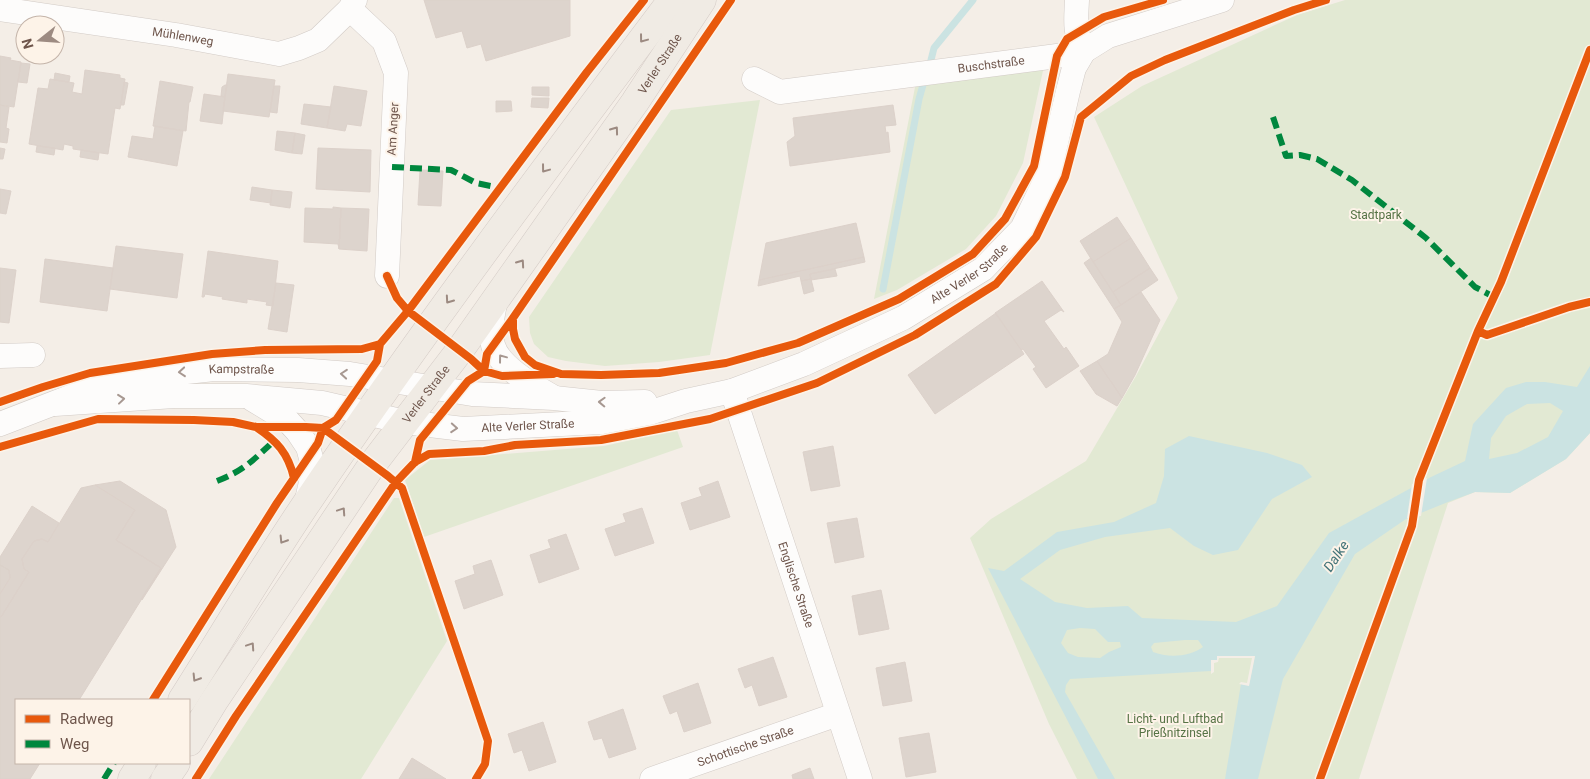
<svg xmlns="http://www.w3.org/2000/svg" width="1590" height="779" viewBox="0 0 1590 779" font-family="Roboto,sans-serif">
  <rect width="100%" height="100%" fill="#f4eee7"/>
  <path fill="#e2e9d3" d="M1345,0H1590V433L1566,459L1510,493L1475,492L1448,503L1359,779H1077L1049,724L970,538L991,519L1086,461L1136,376L1178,298L1094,117L1142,86L1297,15Z
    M1044,66L1023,163L996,216L966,249L897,290L874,299L916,82Z
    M760,100L710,355L659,362L605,366L566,361L548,357L534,344L530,333L529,317L671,110Z
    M677,430L683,447L424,537L405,480L430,460L604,446Z
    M394,498H399L447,641L361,779H209Z"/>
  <path fill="#cbe3e2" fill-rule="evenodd" d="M1590,366V433L1566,459L1510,493L1475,492L1448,502L1406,519L1355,554L1283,679L1258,779H1225L1241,684L1249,685L1255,656H1217V660H1211V671L1070,679L1066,685L1065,692L1115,779H1098L988,568L1004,571L1057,532L1114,522L1156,503L1164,476L1165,449L1189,436L1267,453L1302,465L1312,477L1272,499L1238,550L1213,555L1194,546L1170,528L1105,537L1060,550L1020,579L1055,602L1087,608L1128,606L1142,618L1236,622L1277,606L1329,533L1431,477L1465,461L1473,424L1506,388L1526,382H1545L1577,387ZM1550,403L1563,411L1548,437L1517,453L1489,459L1491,438L1506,416L1527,404ZM1080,628L1095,629L1108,642H1120L1121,647L1109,652L1100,658L1078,657L1068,653L1061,643L1067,630ZM1185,640H1198L1203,647C1190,657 1168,658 1153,652L1151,647L1154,643Z"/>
  <path fill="#f4eee7" d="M1427,478L1421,516L1407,518L1412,484Z
    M1217,656H1255L1249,686L1239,684L1241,682L1247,683L1252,658H1219L1218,662L1214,663V672L1211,674V660H1217Z"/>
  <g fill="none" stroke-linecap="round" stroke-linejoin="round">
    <path stroke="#cbe3e2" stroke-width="7" d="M929,68L934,48L973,0
      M883,289L919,99L925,78"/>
  </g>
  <path fill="#ddd4cd" stroke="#dcd1ca" d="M424,0H570V36L486,61L481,44L467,48L462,31L436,38Z
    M0,56L11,58L10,60L21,62L14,107L0,105Z
    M21,63L30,64L27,83L18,82Z
    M85,70L120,75V78L125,79L120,109L115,108L108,154L73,149V146L64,144L63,150L29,144L38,88L48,89L50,79L74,83L72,92L82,94Z
    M55,73L70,76L69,82L54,80Z
    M228,74L275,80L269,117L223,111Z
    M160,81L193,87L190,102H189L186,131L153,126Z
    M124,82L128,83L124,105H121Z
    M225,85H227L225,97L221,96L222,87Z
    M274,86H280L277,113L270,112Z
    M334,86L367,91L361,126L347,124L345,131L327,128Z
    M532,87H549V96L532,95Z
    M204,94L225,97L222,124L200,121Z
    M532,98H549L548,108L531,107Z
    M496,101H511L512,111L496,112Z
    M304,104L331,107L327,128L301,124Z
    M0,105L9,107L6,128L9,129L7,143L0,142Z
    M893,105L896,125L885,126L886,133L888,132L890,152L790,166L787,142L795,136L793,118Z
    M155,126L183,131L177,166L128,157L132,136L153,139Z
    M277,131L295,133L292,153L275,150Z
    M295,133L305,135L302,154L292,153Z
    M37,146L55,148L54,155L36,152Z
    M0,148L5,149L3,159H0Z
    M318,148L371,150L370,192L316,189Z
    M81,150L99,153L98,160L80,157Z
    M420,170L443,171L441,206L418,205Z
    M252,187L272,190L271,203L250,200Z
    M0,189L11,191L6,214L0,213Z
    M272,190L292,192L290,208L270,205Z
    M333,207L341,208L339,249L338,244L304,242L305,208L333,209Z
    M341,208L369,209L367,251L339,249Z
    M1117,217L1131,238L1093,262L1080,241Z
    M856,223L864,257L759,280L766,243Z
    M1131,238L1150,268L1113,292L1093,262Z
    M116,246L183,254L177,298L110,289Z
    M208,251L278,261L273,306L266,305L267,302L247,299V303L222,299L223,297L205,294L204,297H202Z
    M864,257L865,262L810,274L811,279L801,281L800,276L758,286L759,280Z
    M1091,258L1121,305L1114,309L1084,263Z
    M45,259L113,268L107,311L40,302Z
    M0,268L16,270L9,323L0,322Z
    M1150,268L1158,280L1121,305L1113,292Z
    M835,269L837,276L811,280L810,274Z
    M811,279L814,291L804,294L801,281Z
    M1042,281L1064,312L1061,310L1044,321L1064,349L1066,347L1079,366L1046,388L1033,369L1036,367L1023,349L1021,350L995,313Z
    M276,283L294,285L287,332L268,329Z
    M1141,292L1160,320L1135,375L1122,398L1097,361L1108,354L1122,322L1114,309Z
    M996,313L1024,354L935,414L908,375Z
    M1097,361L1122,398L1117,406L1096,394L1080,371Z
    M833,446L840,486L811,491L803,452Z
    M120,481L166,510L176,547L142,600L141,599L161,568L116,540L135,510L95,485Z
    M718,481L730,517L690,530L681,503L702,496L699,488Z
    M95,485L135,510L116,540L161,568L79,700H16V763H40L30,779H0V617H1L29,572L24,569L22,559L34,541L42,539L48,542L81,488Z
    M32,506L59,523L48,542L42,539L34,541L22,559L24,569L29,572L1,617H0V594L10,578L9,570L0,565V557Z
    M642,508L654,543L615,556L605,529L626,522L623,514Z
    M857,518L864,557L835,563L827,523Z
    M566,534L579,569L539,583L530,555L551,548L548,540Z
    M491,560L503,595L464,609L455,581L475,574L473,566Z
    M0,565L9,570L10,578L0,594Z
    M881,590L889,629L859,635L852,596Z
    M773,657L787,697L759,706L752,685L745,688L738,669Z
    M905,662L912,701L883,706L876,668Z
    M698,683L711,723L684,732L677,711L670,714L663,696Z
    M623,709L636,749L609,758L602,738L594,740L588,722Z
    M543,722L556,762L529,771L522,750L514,753L508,734Z
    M929,733L936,772L906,777L899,738Z
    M412,758L446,779H399Z
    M810,768L814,779H793L792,775Z"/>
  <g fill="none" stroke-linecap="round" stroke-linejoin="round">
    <g stroke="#d2cbc6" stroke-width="25">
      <g id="minor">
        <path d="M1077,0C1076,23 1074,30 1084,51"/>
        <path id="s1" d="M0,9L176,35L279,54L299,48L318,40L350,9L355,0"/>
        <path d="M350,9L384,41L396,73L387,276"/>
        <path id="s2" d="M754,79L780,92L1057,56L1084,51L1108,36L1222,0"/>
        <path d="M496,299C493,313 489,330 493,345C499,367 534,386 553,397"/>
        <path d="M0,356L33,355"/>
        <path id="s3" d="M732,391L860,779"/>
        <path d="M252,399L288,421L298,432L308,447L314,469L307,500"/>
        <path id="s4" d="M55,404L174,396H246L322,403L405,422L463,429L602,422L649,413L686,401L732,391L804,364L903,318L983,269L1022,229L1049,173L1068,91L1074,68L1084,51"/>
        <path id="s5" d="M0,424L101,385L131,378L214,369L298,370L350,374L472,394L554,398L602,403L645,402"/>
        <path id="s6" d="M652,779L838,714"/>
      </g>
    </g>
    <g stroke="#d3cac5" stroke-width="29">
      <g id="major">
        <path d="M182,700C223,635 263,568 306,504C422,332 547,166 672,0"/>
        <path id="s7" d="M189,742L214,701L372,465L460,350L635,102L702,0"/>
        <path d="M132,779L142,763"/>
        <path d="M165,779L176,763"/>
      </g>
    </g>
    <use href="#minor" stroke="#fdfcfb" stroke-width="24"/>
    <use href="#major" stroke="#f0ebe4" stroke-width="28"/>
    <path stroke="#00873e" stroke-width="6" stroke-dasharray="12 6" stroke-linecap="butt" d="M1273,117L1286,156L1300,155L1317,159L1352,180L1426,238L1475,287L1494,297
      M392,167L451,170L476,183L500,188
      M217,481C245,470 253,460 274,441
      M104,779L114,763"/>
    <g stroke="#fdf3e8" stroke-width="11">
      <path id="cycleway" d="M731,0L513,318V329L515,339L525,357L535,365L561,374L601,375L659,373L726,363L798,343L899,299L973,254L1005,219L1034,166L1057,56L1067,39L1104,17L1163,0
        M387,276L397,298L408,311L471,359L484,371L468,381L420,440L415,462
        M513,318L487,354L484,371L502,376L553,374
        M1478,331L1487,335L1569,307L1590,302
        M380,344L377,361L336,420L323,428L388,476L402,488L488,741L485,764L476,779
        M0,402L43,387L90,373L212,354L265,350L362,349L380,344L408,311L587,72L644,0
        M256,427C277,441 288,453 294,478
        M0,447L98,419L194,420L233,422L256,427H306L323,428L318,443L277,503L153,700
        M196,779L236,716L396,482L415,462L429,454L484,451L515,445L601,440L710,419L817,383L915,335L996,284L1036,237L1065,177L1081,117L1131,76L1165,60L1294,10L1326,0
        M1320,779L1412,526L1419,480L1478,331L1501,282L1590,50"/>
    </g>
    <use href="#cycleway" stroke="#e8590c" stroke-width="8"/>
  </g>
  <defs><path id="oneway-chevron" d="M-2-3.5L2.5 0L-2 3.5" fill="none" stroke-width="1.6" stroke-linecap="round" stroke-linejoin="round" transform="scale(1.25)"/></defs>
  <g stroke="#9c8a81">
    <use href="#oneway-chevron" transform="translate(643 39) rotate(127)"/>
    <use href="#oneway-chevron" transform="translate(615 130) rotate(-54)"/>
    <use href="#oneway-chevron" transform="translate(545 169) rotate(127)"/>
    <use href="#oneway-chevron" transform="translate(521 263) rotate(-55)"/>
    <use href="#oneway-chevron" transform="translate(449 300) rotate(125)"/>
    <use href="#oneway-chevron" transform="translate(342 511) rotate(-56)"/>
    <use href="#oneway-chevron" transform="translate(283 540) rotate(122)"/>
    <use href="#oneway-chevron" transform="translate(251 646) rotate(-56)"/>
    <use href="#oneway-chevron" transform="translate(196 678) rotate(122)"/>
  </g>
  <g stroke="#a79891">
    <use href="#oneway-chevron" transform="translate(502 358) rotate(-127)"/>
    <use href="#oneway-chevron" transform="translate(182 372) rotate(175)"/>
    <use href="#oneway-chevron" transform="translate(344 374) rotate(-175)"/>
    <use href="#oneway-chevron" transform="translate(121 399) rotate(-6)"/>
    <use href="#oneway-chevron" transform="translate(602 402) rotate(-178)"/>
    <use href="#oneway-chevron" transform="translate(454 428) rotate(4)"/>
  </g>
  <g text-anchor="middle" stroke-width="4" stroke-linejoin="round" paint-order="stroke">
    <g font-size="12" fill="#6e554b" stroke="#fdf3e8">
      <text dy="4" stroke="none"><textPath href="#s1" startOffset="185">Mühlenweg</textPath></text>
      <text dy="4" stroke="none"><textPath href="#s7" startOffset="826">Verler Straße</textPath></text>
      <text dy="4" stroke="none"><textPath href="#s2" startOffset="242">Buschstraße</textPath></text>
      <text transform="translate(393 129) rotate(-87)" y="4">Am Anger</text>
      <text dy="4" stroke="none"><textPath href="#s4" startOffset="950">Alte Verler Straße</textPath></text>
      <text dy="4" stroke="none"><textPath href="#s5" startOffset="250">Kampstraße</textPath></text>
      <text dy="4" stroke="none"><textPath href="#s7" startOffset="421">Verler Straße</textPath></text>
      <text dy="4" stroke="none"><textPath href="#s4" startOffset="476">Alte Verler Straße</textPath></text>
      <text dy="4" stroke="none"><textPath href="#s3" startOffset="204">Englische Straße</textPath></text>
      <text dy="4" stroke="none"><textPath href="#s6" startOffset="99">Schottische Straße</textPath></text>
    </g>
    <g font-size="12" fill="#567345" stroke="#fdf3e8">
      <text x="1376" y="219">Stadtpark</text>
      <text x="1175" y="723">Licht- und Luftbad<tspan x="1175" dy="14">Prießnitzinsel</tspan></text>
    </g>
    <g font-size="14" font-style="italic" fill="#447479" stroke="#fdf3e8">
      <text transform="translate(1336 556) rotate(-56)" y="5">Dalke</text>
    </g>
  </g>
  <rect x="15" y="699" width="175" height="65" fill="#fdf3e8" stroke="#c4b4a9"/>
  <rect x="25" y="715" width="25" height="8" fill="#e8590c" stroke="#c4b4a9"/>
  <text x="60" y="724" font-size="15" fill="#6e554b">Radweg</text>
  <rect x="25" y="740" width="25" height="8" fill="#00873e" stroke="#c4b4a9"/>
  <text x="60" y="749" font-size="15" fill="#6e554b">Weg</text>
  <g transform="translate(40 40) rotate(253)"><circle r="24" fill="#fdf3e8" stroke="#c4b4a9"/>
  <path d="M0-4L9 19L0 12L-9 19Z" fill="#9d8b82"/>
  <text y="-8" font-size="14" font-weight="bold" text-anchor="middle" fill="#6e554b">N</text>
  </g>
</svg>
